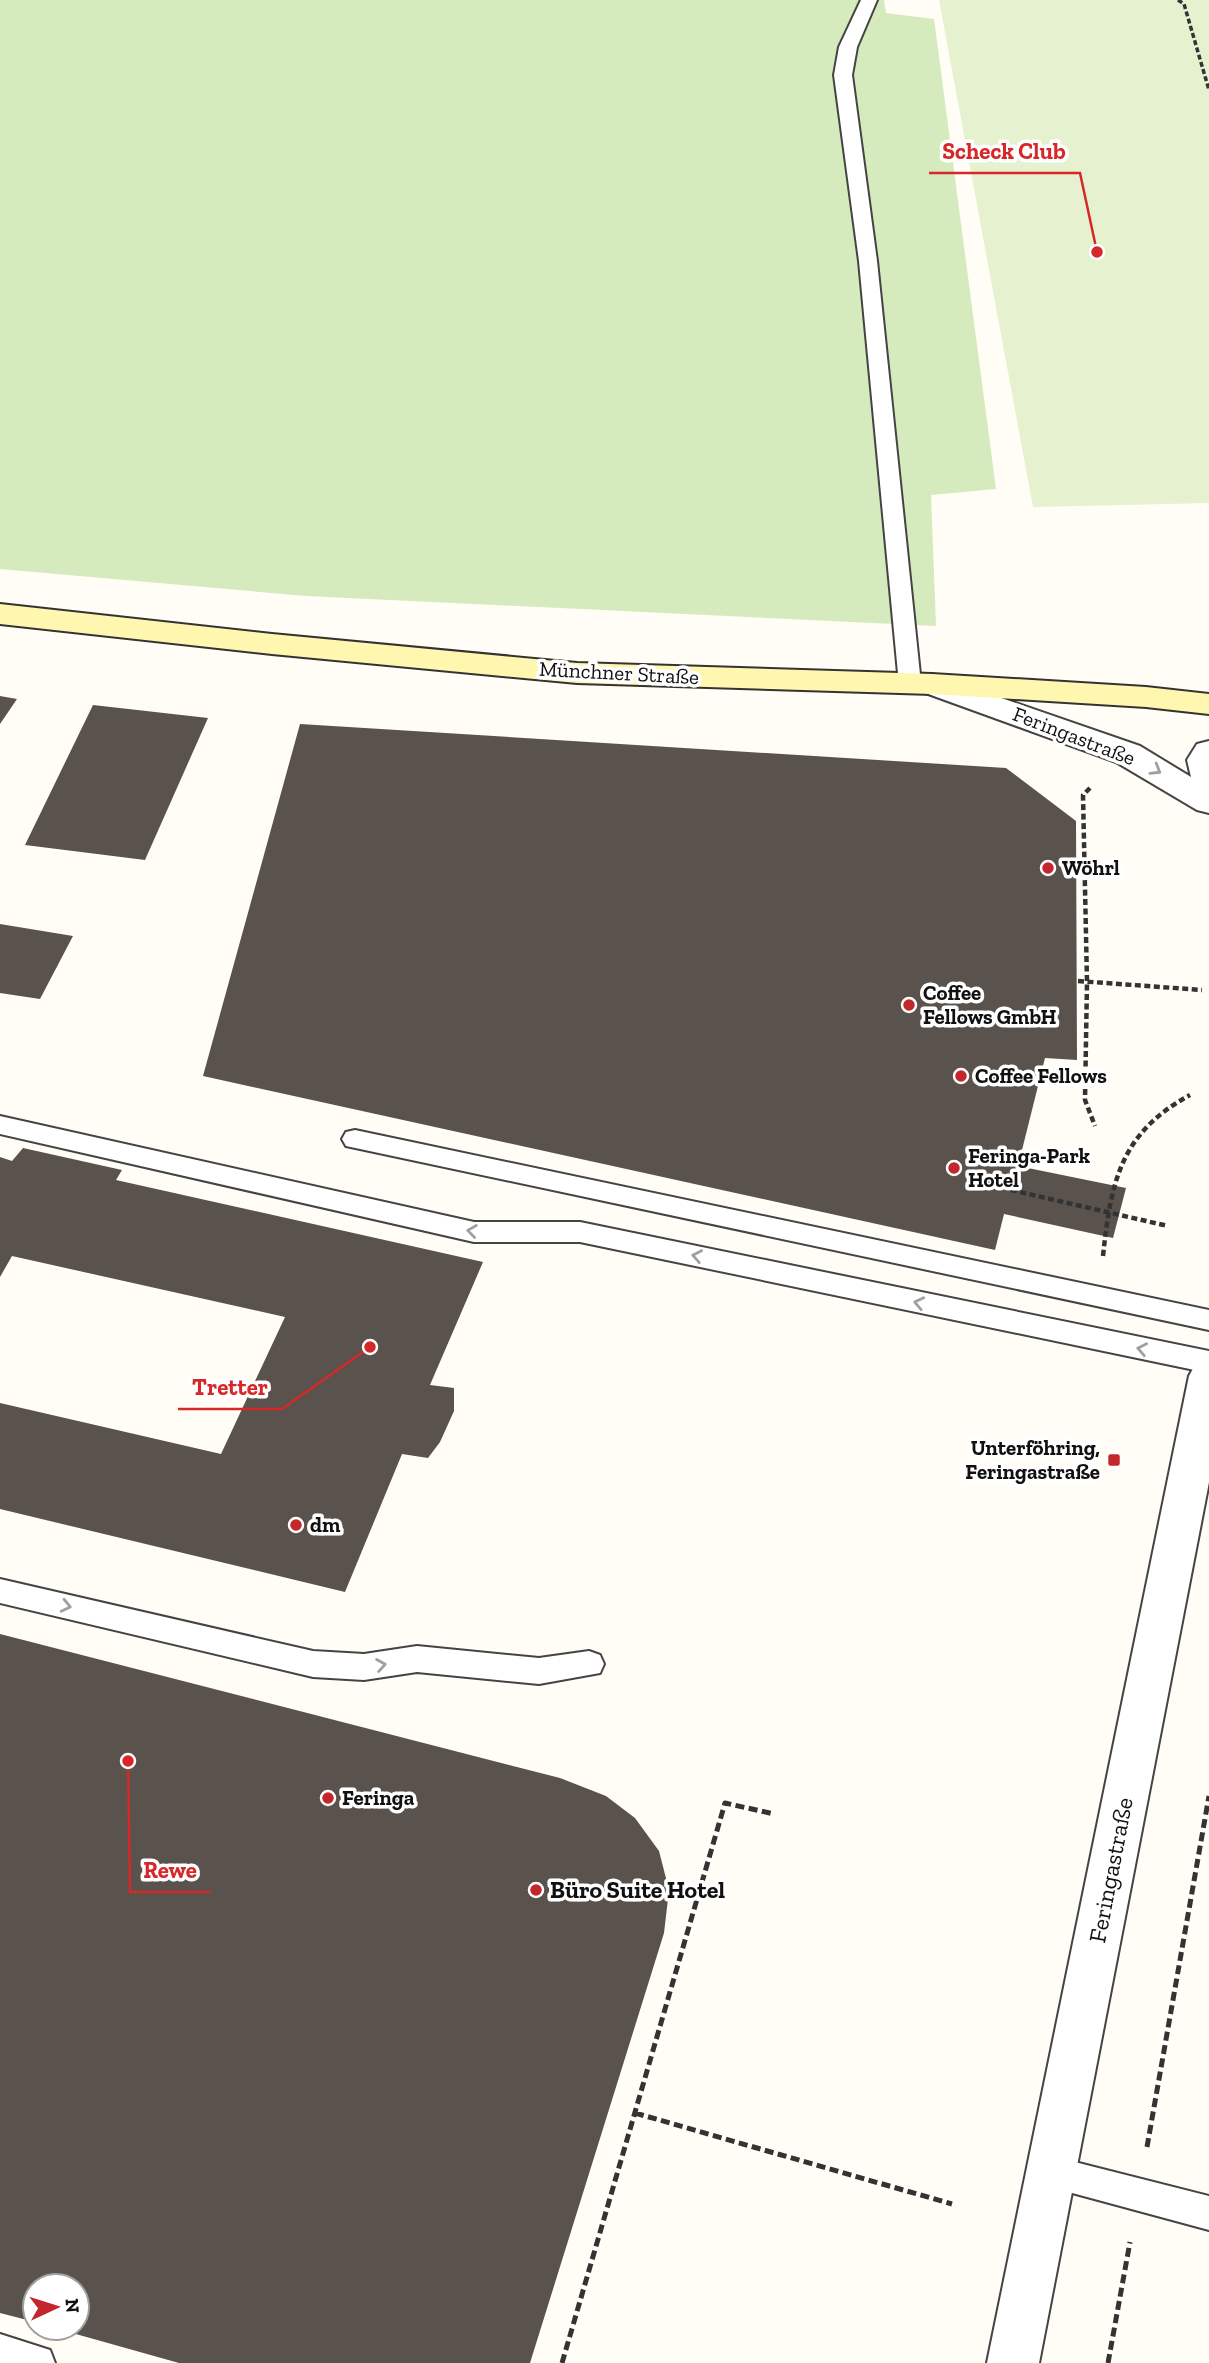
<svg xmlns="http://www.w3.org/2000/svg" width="1209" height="2363" viewBox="0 0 1209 2363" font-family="'Zilla Slab',serif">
  <rect width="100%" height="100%" fill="#fffdf5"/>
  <path fill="#d5ebbd" d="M0,0H884L886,13L934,19L996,489L931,495L936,626L306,596L0,569Z"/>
  <path fill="#e6f2cf" d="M939,0H1209V503L1033,507Z"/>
  <path fill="#5a524d" d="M0,696L17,699L0,724Z
    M93,705L208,718L145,860L25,845Z
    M300,724L1006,768L1076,821L1077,1060L1045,1058L1018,1166L1126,1188L1113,1238L1004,1214L995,1250L203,1076Z
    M0,924L73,936L40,999L0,993Z
    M23,1148L122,1170L116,1180L483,1262L430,1385L454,1388V1411L440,1442L428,1458L402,1454L345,1592L0,1509V1403L221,1454L285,1317L12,1256L0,1277V1157L12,1161Z
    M0,1634L560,1778L606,1796L635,1818L659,1851L669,1890L664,1933L530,2363H179L58,2329L77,2328V2286H35V2322L0,2313Z"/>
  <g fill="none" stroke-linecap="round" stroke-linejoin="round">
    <g stroke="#444" stroke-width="4">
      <path id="service" d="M861,0H877L857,47L852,75L877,261L921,684L918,689H902L899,684L859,261L834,75L839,47Z
        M0,1116L474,1222H580L1209,1351V1373L580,1242H474L0,1134Z
        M355,1130L1209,1310V1330L346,1146L342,1139L346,1132Z
        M0,1579L313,1651L364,1654L417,1646L539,1658L589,1651L600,1655L604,1664L600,1673L539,1684L417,1672L364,1680L313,1677L0,1603Z
        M1051,2156L1209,2196V2230L1039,2184L1034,2172L1039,2160Z
        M0,2334L50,2350L55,2363H0Z"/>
    </g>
    <g stroke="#444" stroke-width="4">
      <path id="minor" d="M932,674L1140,746L1191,777L1187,760L1197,744L1209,741V813L1197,810L1116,762L920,691L916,684L920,677Z
        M1209,1360V1482L1039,2363H987L1189,1376L1195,1365Z"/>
    </g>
    <g stroke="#333" stroke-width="4">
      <path id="secondary" d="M0,604L272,634L577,663L932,674L1146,687L1209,694V714L1146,707L932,694L577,683L272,654L0,624Z"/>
    </g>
    <path stroke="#333" stroke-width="3.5" stroke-dasharray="5 2.5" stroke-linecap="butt" d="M1178,0L1184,4L1209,90"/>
    <path stroke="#333" stroke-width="4.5" stroke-dasharray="6 3.5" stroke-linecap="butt" d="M1090,788L1083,795L1087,982L1085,1100L1095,1126
      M1078,981L1202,990
      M1011,1190L1168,1226
      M1103,1256C1111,1182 1120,1133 1190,1095"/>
    <path stroke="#333" stroke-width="5" stroke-dasharray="9 4.5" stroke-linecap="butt" d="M635,2113L952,2204
      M1147,2147L1209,1796
      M562,2363L725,1803L774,1814
      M1108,2363L1130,2242"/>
    <use href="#service" fill="#fff" fill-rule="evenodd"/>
    <use href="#minor" fill="#fff" fill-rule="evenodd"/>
    <use href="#secondary" fill="#fff6b0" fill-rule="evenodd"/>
  </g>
  <defs><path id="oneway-chevron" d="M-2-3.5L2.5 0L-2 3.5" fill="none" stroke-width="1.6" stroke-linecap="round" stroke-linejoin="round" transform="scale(1.75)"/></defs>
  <g stroke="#a0a0a0">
    <use href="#oneway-chevron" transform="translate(1156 770) rotate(31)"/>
    <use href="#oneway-chevron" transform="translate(472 1231) rotate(-172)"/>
    <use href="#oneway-chevron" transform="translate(697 1256) rotate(-169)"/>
    <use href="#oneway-chevron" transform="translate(919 1303) rotate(-168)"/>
    <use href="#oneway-chevron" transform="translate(1142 1349) rotate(-169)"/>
    <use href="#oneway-chevron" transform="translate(66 1606) rotate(13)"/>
    <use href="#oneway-chevron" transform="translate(381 1665) rotate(-9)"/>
  </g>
  <g fill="#c4262e" stroke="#fff" stroke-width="2.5">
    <circle cx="1048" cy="868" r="7"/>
    <circle cx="909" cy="1005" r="7"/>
    <circle cx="961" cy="1076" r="7"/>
    <circle cx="954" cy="1168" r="7"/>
    <rect x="1107" y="1453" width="14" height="14" rx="3.5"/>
    <circle cx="296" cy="1525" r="7"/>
    <circle cx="328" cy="1798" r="7"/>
    <circle cx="536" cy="1890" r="7"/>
  </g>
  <g text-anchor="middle" stroke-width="7" stroke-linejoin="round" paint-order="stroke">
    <g font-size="21" fill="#111" stroke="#fff">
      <text transform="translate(619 673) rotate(3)" y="7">Münchner Straße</text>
      <text transform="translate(1074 736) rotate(21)" y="7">Feringastraße</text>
    </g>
    <g font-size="21" font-weight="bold" fill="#111" stroke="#fff" text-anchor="start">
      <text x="1062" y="875">Wöhrl</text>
      <text x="923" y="1000">Coffee<tspan x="923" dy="24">Fellows GmbH</tspan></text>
      <text x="975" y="1083">Coffee Fellows</text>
      <text x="968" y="1163">Feringa-Park<tspan x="968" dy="24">Hotel</tspan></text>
      <text x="1100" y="1455" text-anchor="end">Unterföhring,<tspan x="1100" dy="24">Feringastraße</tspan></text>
      <text x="310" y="1532">dm</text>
      <text x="342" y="1805">Feringa</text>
    </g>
    <g font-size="24" fill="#111" stroke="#fff">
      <text transform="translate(1111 1870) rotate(-79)" y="8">Feringastraße</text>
    </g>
    <g font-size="24" font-weight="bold" fill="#111" stroke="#fff" text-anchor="start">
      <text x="550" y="1898">Büro Suite Hotel</text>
    </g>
  </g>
  <path fill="none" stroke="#d62828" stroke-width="2.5" d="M1097 252L1080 173H929M370 1347L282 1409H178M128 1761L130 1892H211"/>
  <g fill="#d62828" stroke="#fff" stroke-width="2.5">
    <circle cx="1097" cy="252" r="7"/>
    <circle cx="370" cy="1347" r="7"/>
    <circle cx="128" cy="1761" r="7"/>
  </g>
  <g font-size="23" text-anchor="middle" font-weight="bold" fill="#d62828" stroke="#fff" stroke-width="7" stroke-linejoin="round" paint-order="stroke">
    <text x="1004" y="159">Scheck Club</text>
    <text x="230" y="1395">Tretter</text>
    <text x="170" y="1878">Rewe</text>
  </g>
  <g transform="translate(56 2307) rotate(86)"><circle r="33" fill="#ffffff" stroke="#a0a0a0" stroke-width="2"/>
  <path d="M0-5L12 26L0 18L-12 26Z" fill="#c4262e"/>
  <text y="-10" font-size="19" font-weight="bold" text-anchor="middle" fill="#111111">N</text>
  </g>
</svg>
